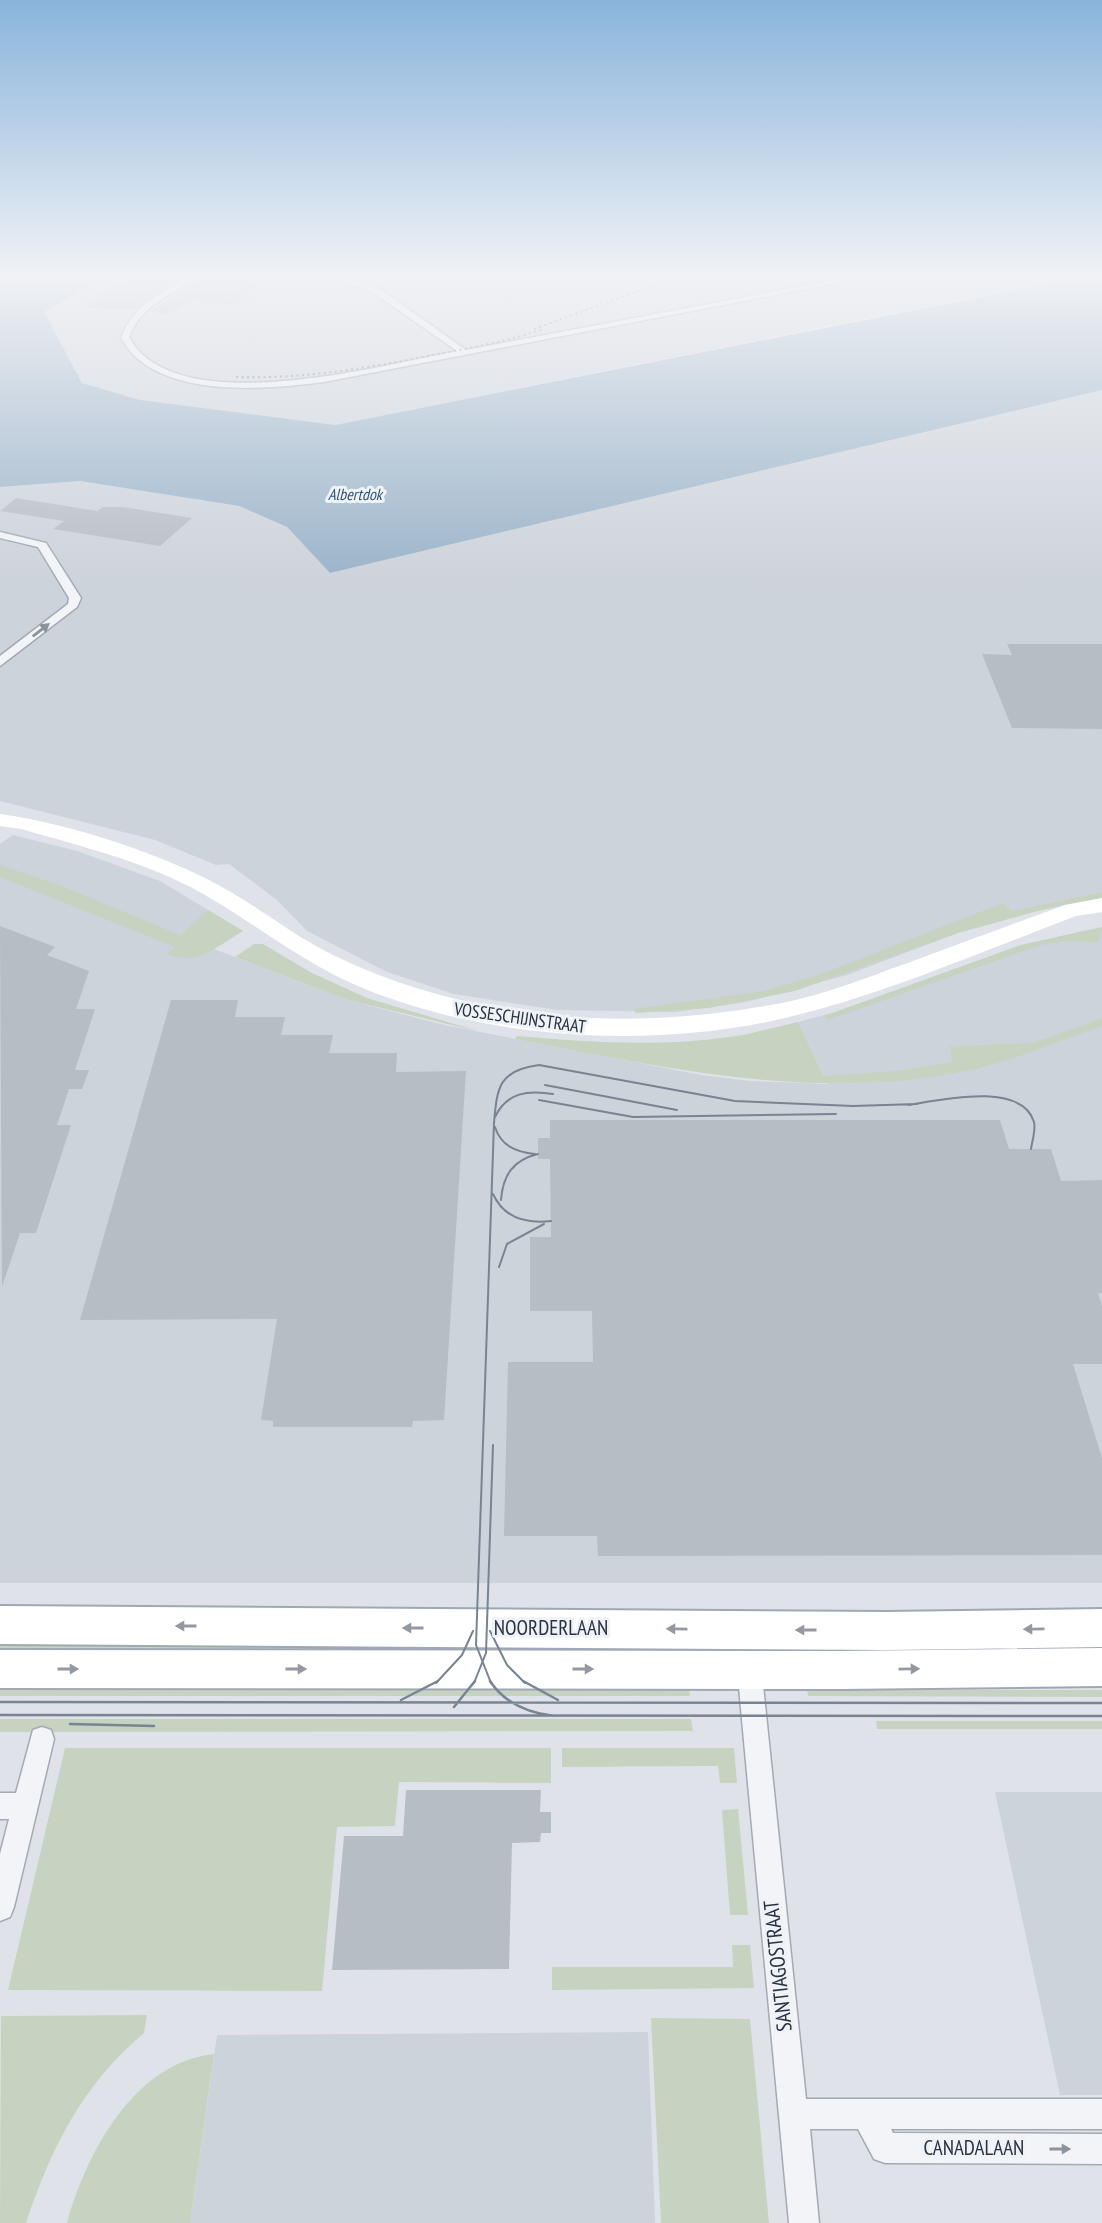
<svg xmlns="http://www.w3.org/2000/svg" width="1102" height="2223" viewBox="0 0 1102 2223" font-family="'PT Sans Narrow',sans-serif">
  <rect width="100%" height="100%" fill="#dfe3e9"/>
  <path fill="#cdd3db" d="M111,273H1093L335,425L140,400L82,383L44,312Z
    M1102,390V898L1022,914L958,933L847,975L746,1002L676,1012L557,1010L454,994L387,972L307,931L277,900L229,864L216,865L155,840L0,801V487L80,481L239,506L287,527L330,573Z
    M13,835L77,851L160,881L243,931L214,949L348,1000L444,1025L701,1075L750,1081L828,1084L798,1022L847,1009L1021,945L1102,927V1583H0V844Z
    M995,1792H1102V2095H1060Z
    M648,2032L655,2223H190L217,2035Z"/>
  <path fill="#c6d3c1" d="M0,865L62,886L180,935L208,910L243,931C217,946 197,967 167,954L175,947L0,877Z
    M1102,892V898L1056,906L958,933L795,991L709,1008L636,1013L633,1009L764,991L818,975L1003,903L1012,911Z
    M1102,927L1099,942L1065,941L1041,945L828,1020L824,1016L1021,945Z
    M254,944H263L312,973L367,998L481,1032L348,1000L235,957Z
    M1102,1018V1026C1057,1042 1013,1061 966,1071C814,1102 665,1068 515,1039L517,1036C588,1042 658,1047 729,1037C752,1034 775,1027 798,1022L824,1076L895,1071L952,1062L950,1046L1033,1043Z
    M0,1636L685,1637L686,1653H0Z
    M389,1678L419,1689H689L690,1696H0V1679Z
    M822,1678L851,1690H1102V1697L808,1696L806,1679Z
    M0,1719H691L693,1731L0,1732Z
    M876,1721H1102V1729H877Z
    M65,1748H551V1783L399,1782L395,1826L337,1827L322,1991L8,1990Z
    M562,1748H734L737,1783H720L718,1766L562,1767Z
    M738,1809L748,1915H730L722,1810Z
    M732,1945H750L754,1988L552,1990V1967H733Z
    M147,2015L144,2033C83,2084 51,2148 26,2223H0L1,2016Z
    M651,2018L750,2019L769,2223H661Z
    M214,2054L190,2223H67C86,2154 134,2062 214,2054Z"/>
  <path fill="#9ab3c9" d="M0,273H111L44,312L82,383L140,400L335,425L1102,273V390L330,573L287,527L239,506L80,481L0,487Z"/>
  <path fill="#b7bdc5" d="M137,273H190L150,297L136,310L85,308L90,304H85Z
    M208,273L271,279L232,305L191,300L169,314L150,312Z
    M16,498L97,511L103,507H123L192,518L160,546L53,529L64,521L0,511Z
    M1007,644H1102V729L1012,728L982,654L1012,655Z
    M0,926L55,947L47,955L89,971L76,1009H95L75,1070H89L82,1089H69L57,1125H71L36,1233H20L2,1287Z
    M171,1000H238L235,1017H285L281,1035H333L329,1053H397L396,1072L466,1071L444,1420L413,1421L412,1427H273V1421L261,1420L277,1319L80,1320Z
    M550,1120H1000L1009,1149H1051L1061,1181L1102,1180V1293H1098L1102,1306V1364H1073L1102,1458V1555L598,1556L597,1536H504L508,1362H593L592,1311H530V1237H551L550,1159H538V1138H550Z
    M406,1790H541L540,1812H551V1833H541L540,1842L512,1843L509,1969L332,1970L344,1836H403Z"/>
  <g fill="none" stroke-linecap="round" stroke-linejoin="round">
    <g stroke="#a4aab3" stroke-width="3">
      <path id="street" d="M196,273H205C177,293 141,302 129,338C133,343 137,350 143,355C207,412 380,366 457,351L374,293L359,286L287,273C318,273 351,277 380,289L466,350L872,273H889L324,382C269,389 184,397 138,359C131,354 126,345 121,338C133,304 166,290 196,273Z
        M0,532L46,543L81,598L77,607L0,666V656L68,604L69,598L38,547L0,538Z
        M749,1654L758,1657L761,1666L806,2099H1102V2129H891L893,2133L1102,2134V2164L885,2163L874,2159L858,2129H810L819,2223H789L737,1666L740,1657Z
        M42,1727L51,1730L54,1739L14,1907L10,1917L0,1921V1854L9,1819H0V1793H16L33,1730Z"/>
    </g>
    <g stroke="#9fa8b4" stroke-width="4">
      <path id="primary" d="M0,1606L885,1612L1102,1609V1647L885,1650L0,1644Z
        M1102,1648V1686L841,1689L0,1688V1650L841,1651Z"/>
    </g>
    <use href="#street" fill="#f2f4f7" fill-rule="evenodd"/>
    <path fill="#fff" fill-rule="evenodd" d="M0,814C68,823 170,856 229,891C265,912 297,938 335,956C474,1023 631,1032 782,1003C824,995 865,978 905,964C958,944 1011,925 1065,905L1102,898V912L1076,916C980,952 884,995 785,1018C652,1049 492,1040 365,989C310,967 265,931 215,901C156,864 87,848 21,829L0,826Z"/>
    <use href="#primary" fill="#fff" fill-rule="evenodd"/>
    <path stroke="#798492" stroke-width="2" d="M545,1085L677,1110
      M539,1100L633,1117L836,1114
      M909,1105C940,1100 1022,1081 1034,1122C1036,1130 1032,1141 1031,1149
      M495,1117C507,1092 528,1090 553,1094
      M495,1127C501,1146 516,1152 535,1154
      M493,1194C504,1218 526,1224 551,1221
      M501,1200C503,1175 513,1160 538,1154
      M499,1267L507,1244L544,1224
      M490,1631L507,1665L525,1683
      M436,1683L462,1655L473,1631
      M474,1683L486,1653L493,1445
      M491,1683L476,1645L494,1123C497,1087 499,1070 539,1065L735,1101L853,1106L917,1104"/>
    <path stroke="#798492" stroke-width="2.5" d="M490,1681C505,1704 528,1713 554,1716
      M523,1681L558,1700
      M401,1700L438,1681
      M0,1702L1102,1703
      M454,1707L475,1681
      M0,1715L1102,1716
      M70,1724L154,1726"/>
    <path stroke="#798492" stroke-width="2" stroke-dasharray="2 3.5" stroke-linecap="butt" d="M534,329L647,288L705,273
      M236,377C300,379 361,369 423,357C464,349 505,342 544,329"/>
  </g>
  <defs><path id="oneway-solid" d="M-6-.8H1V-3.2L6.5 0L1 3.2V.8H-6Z" transform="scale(1.75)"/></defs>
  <g fill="#8d939c">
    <use href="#oneway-solid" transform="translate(41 630) rotate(-38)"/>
    <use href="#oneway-solid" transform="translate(1060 2149)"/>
  </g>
  <g fill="#9498a0">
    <use href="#oneway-solid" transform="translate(186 1626) rotate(-180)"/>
    <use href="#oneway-solid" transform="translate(413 1628) rotate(-180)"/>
    <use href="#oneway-solid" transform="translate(677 1629) rotate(-179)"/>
    <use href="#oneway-solid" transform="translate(1034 1629) rotate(179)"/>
    <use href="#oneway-solid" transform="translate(806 1630) rotate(-180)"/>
    <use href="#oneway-solid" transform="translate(68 1669)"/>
    <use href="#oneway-solid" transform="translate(296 1669)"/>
    <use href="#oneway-solid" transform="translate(583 1669)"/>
    <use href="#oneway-solid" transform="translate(909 1669) rotate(-1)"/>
  </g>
  <linearGradient id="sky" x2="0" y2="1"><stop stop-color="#89b4dc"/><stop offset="0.47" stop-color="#f1f2f5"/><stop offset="1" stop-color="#f1f2f5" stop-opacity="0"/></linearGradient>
  <rect width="1102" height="585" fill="url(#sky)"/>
  <g text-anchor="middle" stroke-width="6" stroke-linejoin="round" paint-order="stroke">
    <g font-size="16" font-style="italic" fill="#325374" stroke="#eff2f6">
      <text x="355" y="500">Albertdok</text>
    </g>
    <g font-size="18" fill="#283240" stroke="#eff2f6">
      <text transform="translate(520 1018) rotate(8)" y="6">VOSSESCHIJNSTRAAT</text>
    </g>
    <g font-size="21" fill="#283240" stroke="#eff2f6">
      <text x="551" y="1635">NOORDERLAAN</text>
      <text transform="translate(778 1966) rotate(-96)" y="7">SANTIAGOSTRAAT</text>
      <text x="974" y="2155">CANADALAAN</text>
    </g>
  </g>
</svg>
